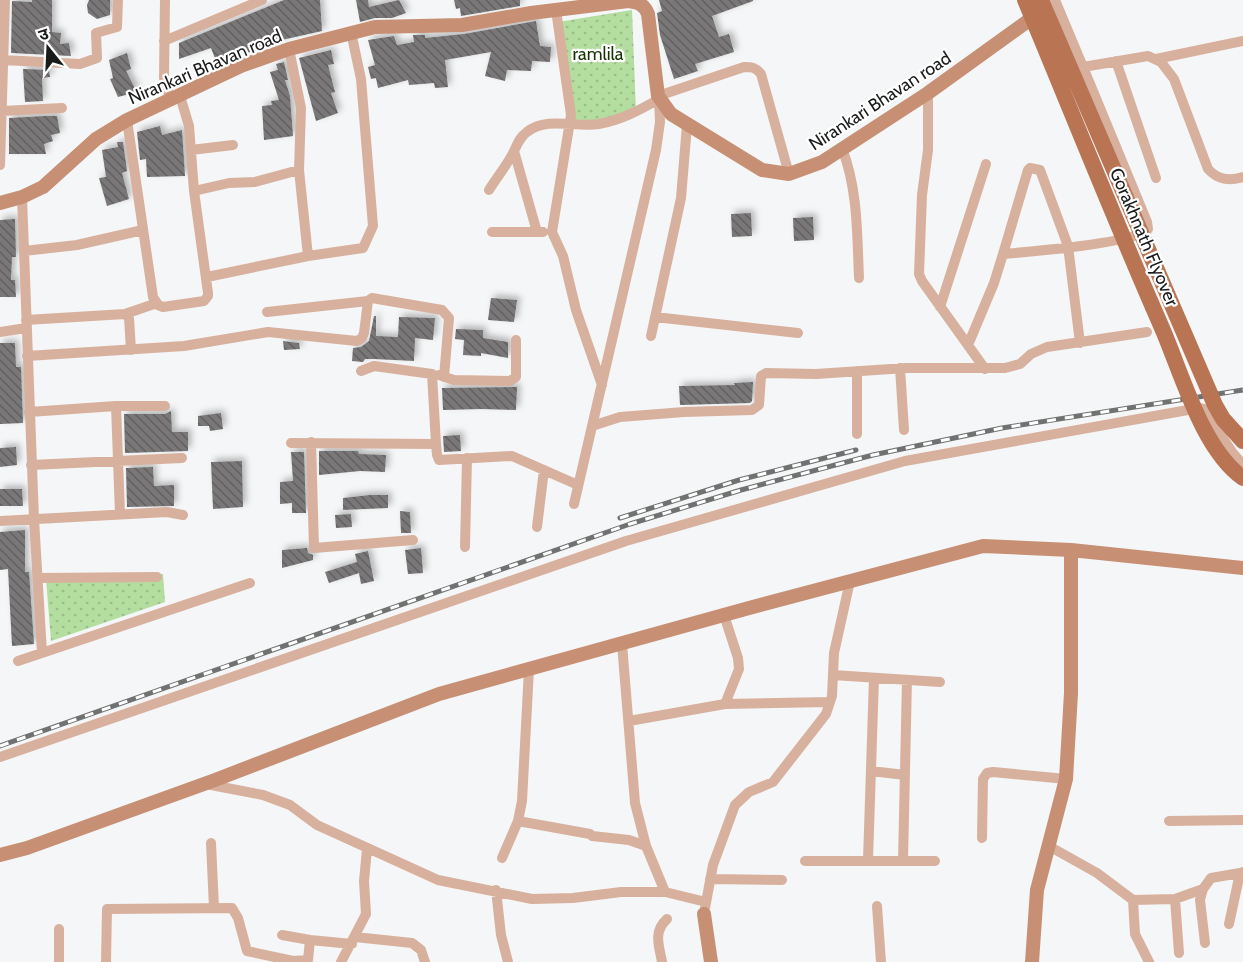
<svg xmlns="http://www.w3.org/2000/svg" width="1243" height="962" viewBox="0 0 1243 962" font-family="Cabin,'Noto Sans Devanagari',sans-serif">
  <defs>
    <pattern id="park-dots" width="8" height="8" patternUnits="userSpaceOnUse" patternTransform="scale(1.5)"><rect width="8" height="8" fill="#b4dda0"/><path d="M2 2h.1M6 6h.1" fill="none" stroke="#9abd89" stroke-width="1.8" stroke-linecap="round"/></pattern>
    <pattern id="building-back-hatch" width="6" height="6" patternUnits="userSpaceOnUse" patternTransform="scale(1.5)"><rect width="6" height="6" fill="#797777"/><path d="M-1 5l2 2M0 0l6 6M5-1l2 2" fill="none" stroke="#626161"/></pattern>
    <filter id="shadow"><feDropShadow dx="3.5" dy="-3.5" stdDeviation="3" flood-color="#0004"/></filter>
  </defs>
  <rect width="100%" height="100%" fill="#f5f6f7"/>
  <path fill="url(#park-dots)" d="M632,10L636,112L597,125L570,124L558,22Z
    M163,574L165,602L51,641L46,579Z"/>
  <path fill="url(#building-back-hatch)" filter="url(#shadow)" d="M32,0H52V32L61,33L60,44L69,43L71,56L11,53L12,1L32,2Z
    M89,0H110V15L97,19L88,13L87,5Z
    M284,0H320L322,31L273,42V45L254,52L241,53L240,50L223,56L224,59L216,61L211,48L179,59V43Z
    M356,0H368L369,7L399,0L406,13L392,18H375L360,22Z
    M454,0H520V6L461,16L460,8L456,9Z
    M659,0H753V1L712,16L719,37L729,34L734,52L695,64L698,71L674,79L660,35L657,13L662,11Z
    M536,21L540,46L551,47L550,62L532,61L531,71L507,70L505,81L485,76L491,52L445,60L448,87L435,88L434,83L409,85L408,80L378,88L376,78L371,79L368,67L375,65L368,40L394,36L397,45L414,42L413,35H425V38L464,34Z
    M331,50L334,64L328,65L335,92L331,93L338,113L316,121L299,58Z
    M127,53L131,69L126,71L137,92L118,97L110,79L113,78L109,60Z
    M284,62L288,80H285L290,96L293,136L264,140L262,106L272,105L271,101L279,100L270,72L278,70L276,64Z
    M23,69L49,70L50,77L42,78L43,101L25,102Z
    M45,116H57L60,133L51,135L53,141L44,144L46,154H9V118Z
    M160,126L162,135L182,130L185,176L147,177L146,159L140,160L137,132Z
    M117,142H123L127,171L122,173L129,199L107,206L99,178L106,177L102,150L118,147Z
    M751,213L752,236L732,237L731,214Z
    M813,217L814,240L794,241L793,218Z
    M15,219L16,257H12L11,280H15L16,297H0V220Z
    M491,298L517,300L514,322L488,320Z
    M374,316H376V336L398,337L399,317L435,318L433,340L415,338L414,361L374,359H365L363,362L352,361L353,348L361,347L369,341Z
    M456,329L483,330V338L508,342V358L481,353V356L463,355L464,340L455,339Z
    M283,341L299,343L300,349L284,350Z
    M0,343H15L16,367H21L23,423L0,424Z
    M753,382L752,401L750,403L680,405L679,386L735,385L734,383Z
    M517,387L516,410L481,409L443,410L442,388Z
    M171,411L172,432H188V451L125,453L124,414H165Z
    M221,413L223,429L210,431L209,426H198V416Z
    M460,435L461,451L444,452L443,436Z
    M16,447L17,465L0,467V448Z
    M319,451H358L359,454L386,455L385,472L360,471L319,475Z
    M291,452H304L306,513H292V503L280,504V482L293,481Z
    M242,461L243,507L213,509L211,462Z
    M153,467L154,486L174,485V506L127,507L126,468Z
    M0,489H22L23,506H0Z
    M370,495H388V508L343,510V498Z
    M400,511L410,512L411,533H401Z
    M351,514L352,527L336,528L335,515Z
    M25,530V572H29L34,644L12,646L8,569L0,570V532Z
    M307,548L308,553L313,555V560L282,568V550Z
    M421,548L423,573L408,574L405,550Z
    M368,551L374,581L361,584L359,573L329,583L325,572L357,562L355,554Z"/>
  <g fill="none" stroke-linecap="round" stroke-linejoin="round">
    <path stroke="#d8b19e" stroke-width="10" d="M165,0L164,78L171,101
      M1055,0L1083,67L1148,56L1161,62L1174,79L1208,169C1218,180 1229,181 1243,177
      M556,10L571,115L552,232L563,256L576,310L602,385
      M164,41L262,0
      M289,49L301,108L299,170L308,256
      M1156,59L1243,41
      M3,60L80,64L97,58L96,33L117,27L118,0
      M1116,61L1156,178
      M928,93V150L922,195L919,274L922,281L985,369
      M658,96L744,67C752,67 755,67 761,74L789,174
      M2,111L62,108
      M127,120L153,297L158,305L163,307L204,301L208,296V293L194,191L189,126L180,96
      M842,148C858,190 857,233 859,278
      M191,150L233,145
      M514,151L537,232
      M0,165L5,0
      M489,190C497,177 508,164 514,151C518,143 520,137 527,132C547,116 576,128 599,124C621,120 640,110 659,99L660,122L656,150L574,504
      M194,191L229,183L255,182L299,170
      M22,197L34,519L42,653
      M492,232H543
      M24,251L77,245L143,230
      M1003,254L1028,170L1030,168L1040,170L1068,246L1080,343
      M207,277L308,256L363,248L373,226L361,79L351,32
      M940,307L986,164
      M267,312L368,301L372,298L442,310L449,318L444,377
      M125,314L157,303
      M655,317L798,333
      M26,320L125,314L129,318L131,350
      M0,332L26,328
      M651,336L681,198L687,125
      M968,345L994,283L1003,254C1026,252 1138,243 1148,229L1147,222L1083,67
      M27,356L184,346L268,332L357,341L362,338L364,333L368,301
      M900,368L904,430
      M361,371L374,366L432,374L436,444
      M857,371V434
      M439,375L454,380L510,381L516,377V340
      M116,406L120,514
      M29,412L116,406H165
      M592,426L620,417L684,412L752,410L759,405L761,376L766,373L816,374L906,368H1005L1020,364L1031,354L1047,347L1147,332
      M311,442L314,548L413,540
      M291,443L436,444L437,455L439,460L512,456L578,485
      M31,465L182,458
      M0,521L167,512L183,515
      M537,527L544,470
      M465,547L467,458
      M38,578L157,577
      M724,615L738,658L739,669L725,704
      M622,644L635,803L646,846L665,892
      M18,661L250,583
      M833,675L940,682
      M629,721L725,704L830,702
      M0,757L626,541L905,461L1199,408L1204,409L1232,452L1243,465
      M871,771L905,775
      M206,784L263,795L290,805L317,825L438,880L532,899L573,898L621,892H665L706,902
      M518,821L590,834L592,836L629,840L646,846
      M1169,821L1243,820
      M982,838L983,779L987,773L993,772L1066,779
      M211,843L214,908
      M1047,845L1097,873L1133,900L1135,934L1149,962
      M502,858L518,821L522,801L529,669
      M868,860L874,678
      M805,861H935
      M903,861L907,680
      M710,879L782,880
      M1203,889L1211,878L1240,873
      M496,890L501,935L508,962
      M1175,899L1179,953
      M1133,900L1175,899L1203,889L1200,900L1205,943
      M877,906L881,962
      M705,908L713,865L735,805L749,792L773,782L826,714L832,696L834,653L850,581
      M1229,924L1240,873L1243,872
      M59,929V962
      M282,935L310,940L352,944
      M355,937L412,943L421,950L425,962
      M106,962L107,909L232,908L238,918L247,951L293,961L308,960L310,940
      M341,962L366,914L364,881L367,849
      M662,962C659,945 653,932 667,919"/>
    <path stroke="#c78f73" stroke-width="14" d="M0,203L22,197L43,187L96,139L127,120L241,66L289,49L375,27L462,25L531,13L628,1C638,2 644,4 648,14L658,96L671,114L762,170L789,174L822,162L928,93L1032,18V9
      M0,855L27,848L215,780L439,694L749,608L983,546L1071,550L1243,568
      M704,914L711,962
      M1032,962L1037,890L1066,779L1071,693V550"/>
    <g stroke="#707171" stroke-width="5">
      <path id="rail" d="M620,518L739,480L856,450
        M0,746L630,524L741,490L873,455L1002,428L1243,390"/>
    </g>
    <use href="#rail" stroke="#fff" stroke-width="3" stroke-dasharray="9" stroke-linecap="butt"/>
    <path stroke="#b97553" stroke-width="16" d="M1025,0C1071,110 1114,219 1162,328C1182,374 1202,449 1243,478
      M1041,0L1215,405L1223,419L1243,441"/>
  </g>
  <g text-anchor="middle" stroke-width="4.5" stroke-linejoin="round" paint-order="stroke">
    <g font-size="18" fill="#143300" stroke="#fff">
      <text x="598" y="60">ramlila</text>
    </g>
    <g font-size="18" fill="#191a1a" stroke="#fff">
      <text transform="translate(205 67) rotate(-23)" y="6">Nirankari Bhavan road</text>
      <text transform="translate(880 101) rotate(-33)" y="6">Nirankari Bhavan road</text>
      <text transform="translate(1144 237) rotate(67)" y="6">Gorakhnath Flyover</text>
    </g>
  </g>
  <g transform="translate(48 48) rotate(342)" stroke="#ffffff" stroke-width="4.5" paint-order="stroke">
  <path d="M0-4.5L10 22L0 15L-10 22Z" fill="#191a1a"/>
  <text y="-9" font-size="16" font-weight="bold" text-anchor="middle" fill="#191a1a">उ</text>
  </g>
</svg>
